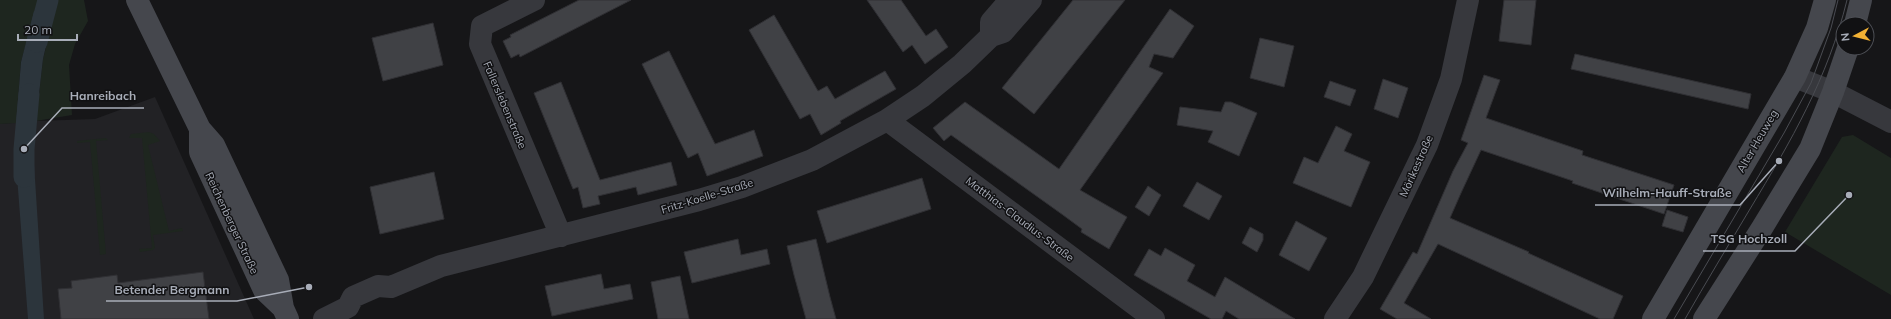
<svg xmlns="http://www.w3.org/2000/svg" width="1891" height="319" viewBox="0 0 1891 319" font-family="Mulish,sans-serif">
  <rect width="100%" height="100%" fill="#161618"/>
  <path fill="#222225" d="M155,97L254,319H0V124L36,121L95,119Z"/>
  <path fill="#1e261f" d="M0,0H38L21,62L16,123L0,124Z
    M58,0H84L88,21L75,44L69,65L72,115L36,121L43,59Z
    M149,132L154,134L160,141L148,145L169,231L182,228L183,231L153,235L155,248L153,250L140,252L139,249L152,248L142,138H129L131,134Z
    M1853,135L1891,158V295L1785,232L1842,137Z
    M106,138L108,140L96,141L106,254L100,255L90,142L77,143V141Z"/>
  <path fill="#2c353c" d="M34,11L53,16L43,59L36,121L16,123L21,62Z
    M33,148L44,319H28L15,150Z"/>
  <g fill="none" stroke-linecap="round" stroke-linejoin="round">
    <path stroke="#2c353c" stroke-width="21" d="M37,42L48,0
      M24,177V149L29,94"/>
  </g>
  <path fill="#404145" stroke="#303034" d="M579,0H631L520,57L519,54L511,58L503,41L511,37L510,35Z
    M867,0H901L926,36L936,29L948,47L925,64L912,45L903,52Z
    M1073,0H1125L1034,114L1002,88Z
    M1504,0H1536L1531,45L1499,41Z
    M1170,9L1194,26L1173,58L1154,54L1149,67L1163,73L1080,190L1127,217L1109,249L1081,232L1082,229L1063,215L951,135L944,141L933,128L965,102L1059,169Z
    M774,15L818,91L827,86L835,99L885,71L896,89L840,121L841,123L821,135L810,114L800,119L749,30Z
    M433,23L443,65L383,81L372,38Z
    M1260,38L1294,46L1284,87L1250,78Z
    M669,51L715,144L754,130L763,156L707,176L698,153L688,158L642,64Z
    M1575,54L1751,94L1748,109L1571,69Z
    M1484,75L1500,80L1486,118L1583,151L1582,155L1674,185L1664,214L1572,183L1573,181L1481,150L1461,193L1450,218L1529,252L1528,253L1623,296L1613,319H1600L1438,244L1404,303L1431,319H1397L1380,309L1413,252L1417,254L1453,171L1468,143L1461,140Z
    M1383,79L1408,88L1398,118L1374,109Z
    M1330,81L1356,90L1350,106L1324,97Z
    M561,82L600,180L671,162L677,185L638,195L636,187L598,196L600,204L583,208L578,187L573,189L534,93Z
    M1225,102H1231L1257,113L1239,156L1208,142L1213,131L1177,125L1180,107L1221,112Z
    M1336,126L1352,134L1344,151L1370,162L1351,207L1293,183L1304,157L1318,163Z
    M434,172L444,219L380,234L370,187Z
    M922,178L931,209L827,243L817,211Z
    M1197,182L1222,196L1209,220L1183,206Z
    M1148,186L1161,195L1149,216L1135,207Z
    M1667,210L1688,217L1683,232L1662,226Z
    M1296,221L1327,238L1309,271L1279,255Z
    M1250,227L1263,234V240L1257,252L1242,243Z
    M738,239L741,255L767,249L770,264L692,283L684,252Z
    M816,239L830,297L836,319H806L794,275L787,246Z
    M1165,248L1195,265L1187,281L1215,297L1225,277L1295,319H1239L1226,311L1222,319H1211L1134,275L1149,249L1161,256Z
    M203,272L209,319H61L58,289L72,288L71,281L117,275L118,283Z
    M601,274L604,289L630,284L633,299L552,316L545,286Z
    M680,276L689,319H658L651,282Z"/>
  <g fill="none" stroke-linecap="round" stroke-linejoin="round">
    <path stroke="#37383d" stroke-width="22" d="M534,0L482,26L480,44L561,236
      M991,36V22L1010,0
      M1795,77L1833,92L1891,122
      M887,120L1154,319
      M324,319L348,307L353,297L378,286L391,287L441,266L699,200L742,187L812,160L887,120L923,96L962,64L991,36L1003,32L1031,0
      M1335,319L1363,277L1427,145L1451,79L1468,0"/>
    <path stroke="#45474d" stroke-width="22" d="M137,0L200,129L214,145L278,280L283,308L288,319
      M1855,24L1861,0
      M200,129V152L264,290L283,308
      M1653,319L1795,77L1817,28L1825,0
      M1704,319L1762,228L1810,149L1833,92L1848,48"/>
    <path stroke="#4a4c52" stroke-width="1" d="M1674,319L1784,133L1811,83L1831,28L1838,0
      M1685,319C1706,282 1728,246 1750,209C1791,141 1828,78 1847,0"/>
  </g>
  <g text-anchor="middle" stroke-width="3" stroke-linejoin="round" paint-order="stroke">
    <g font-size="11" fill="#a8adb8" stroke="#111113">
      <text transform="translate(505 105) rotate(67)" y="4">Fallerslebenstraße</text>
      <text transform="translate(1757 141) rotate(-60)" y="4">Alter Heuweg</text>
      <text transform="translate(1416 166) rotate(-66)" y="4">Mörikestraße</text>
      <text transform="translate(707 196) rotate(-17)" y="4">Fritz-Koelle-Straße</text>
      <text transform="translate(1020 219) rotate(37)" y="4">Matthias-Claudius-Straße</text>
      <text transform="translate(232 223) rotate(65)" y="4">Reichenberger Straße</text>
    </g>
  </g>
  <path fill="none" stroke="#a8adb8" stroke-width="1.5" d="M24 149L62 108H144M1779 161L1740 205H1595M1849 195L1795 251H1703M309 287L237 301H106"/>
  <g fill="#a8adb8" stroke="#111113" stroke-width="1.5">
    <circle cx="24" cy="149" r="4"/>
    <circle cx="1779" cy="161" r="4"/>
    <circle cx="1849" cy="195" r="4"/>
    <circle cx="309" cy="287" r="4"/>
  </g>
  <g font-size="12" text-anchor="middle" font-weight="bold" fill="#a8adb8" stroke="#111113" stroke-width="3" stroke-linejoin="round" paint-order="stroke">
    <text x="103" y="100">Hanreibach</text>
    <text x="1667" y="197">Wilhelm-Hauff-Straße</text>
    <text x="1749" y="243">TSG Hochzoll</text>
    <text x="172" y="294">Betender Bergmann</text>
  </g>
  <g transform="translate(1855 36) rotate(263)"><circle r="19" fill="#111113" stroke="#4d4f55"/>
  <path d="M0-3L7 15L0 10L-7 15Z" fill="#f2b134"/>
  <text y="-6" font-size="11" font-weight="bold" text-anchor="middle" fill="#a8adb8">N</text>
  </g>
  <path d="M18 34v6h59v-6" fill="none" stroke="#a8adb8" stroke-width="2"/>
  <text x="24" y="34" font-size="12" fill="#a8adb8" stroke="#111113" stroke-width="3" paint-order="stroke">20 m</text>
</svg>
